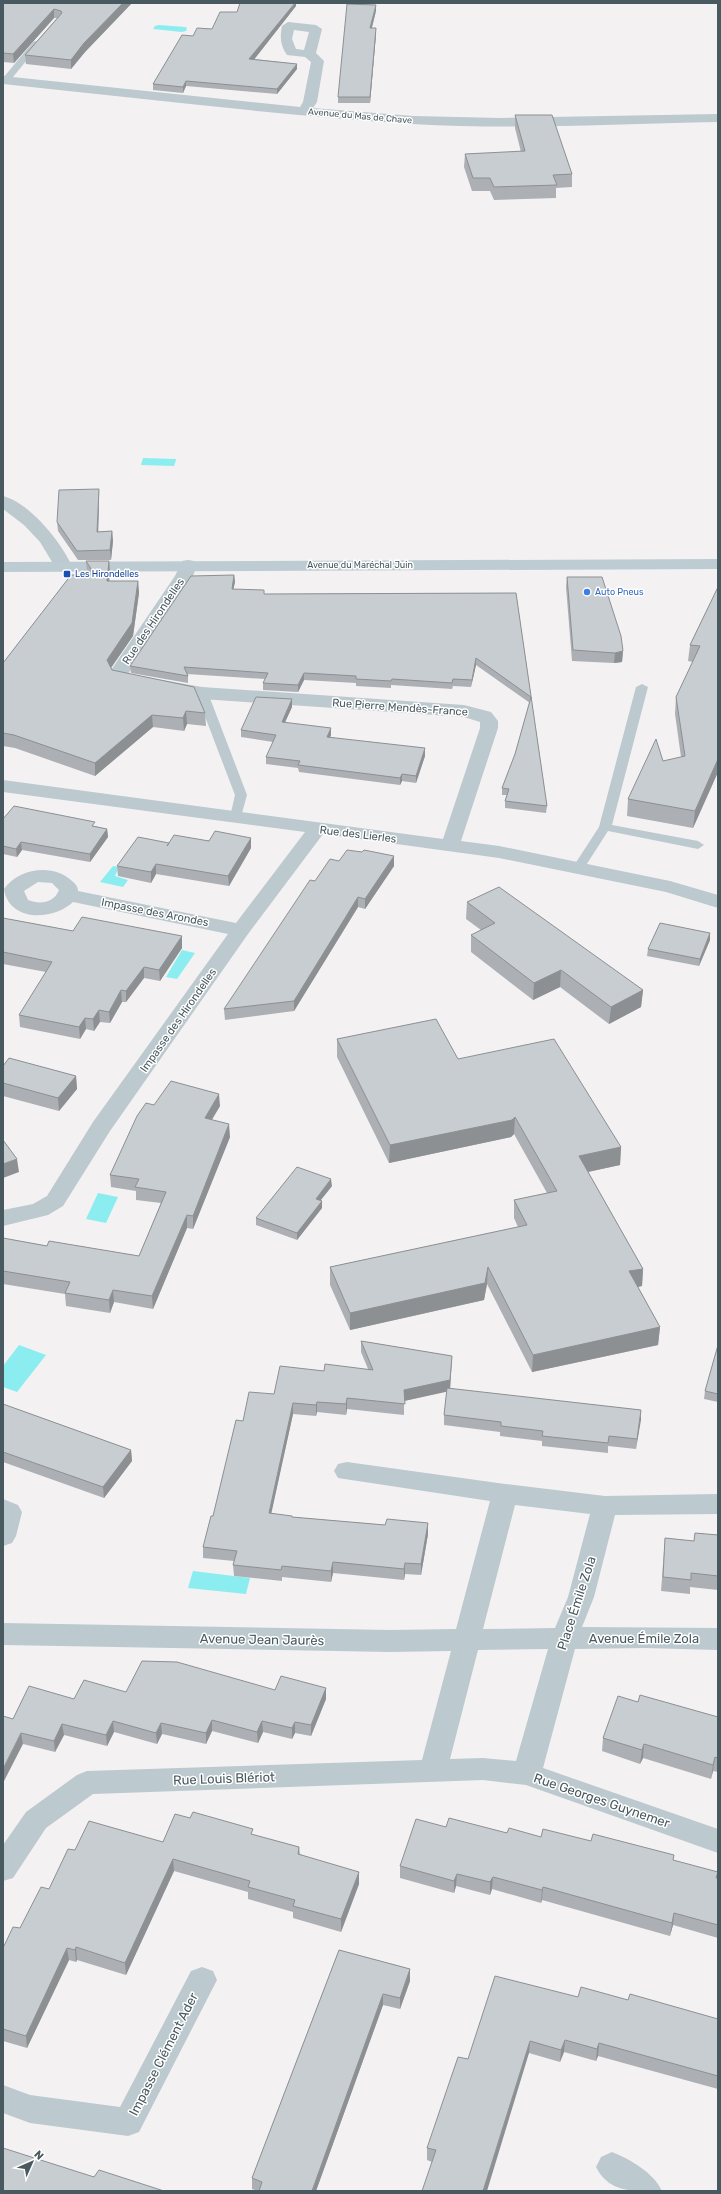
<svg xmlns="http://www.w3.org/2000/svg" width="721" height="2194" viewBox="0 0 721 2194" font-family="Rubik,sans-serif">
  <rect width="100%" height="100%" fill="#f4f1f2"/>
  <path fill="#8bedef" d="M159,25L185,27L187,28L186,31L182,32L153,29L155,26Z
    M143,458L176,459V460L174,466L141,465Z
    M113,866L119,867L115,876L128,880L123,887L100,882Z
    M182,950L195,953L177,979L166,977Z
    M98,1193L118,1197L106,1223L86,1219Z
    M19,1345L46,1355L17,1392L3,1387V1366Z
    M193,1571L250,1578L246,1594L188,1588Z"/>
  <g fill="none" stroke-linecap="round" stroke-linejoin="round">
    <path fill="#bcc9ce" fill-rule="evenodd" d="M34,41L41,43L8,83H3V78Z
      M642,684L648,687L612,825L698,841L704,845L698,849L608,831L583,870H575L573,867L599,827L636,687Z
      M202,689L208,693L247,795L240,820H232L230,817L235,795L196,693Z"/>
    <path fill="#bcc9ce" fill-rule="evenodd" d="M288,22L316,25L322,29L316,53L324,61L317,102L313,108L413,116L501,118L718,114V122C616,124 513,130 412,124C275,115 139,98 3,84V76L300,107L303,102L311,62L305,57L287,55C280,45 280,37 282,26ZM294,30L309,32L304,50L296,49L292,39Z
      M3,496C30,503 61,542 72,566L69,570H57L40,542L24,525L3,509Z
      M188,560L194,561L197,565L193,576L128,674L202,687L464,705L491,712L498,721V728L461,841L499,846L670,881L718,895V908L666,892L499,858L323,834L248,934L110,1131L63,1206L48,1215L3,1226V1210L33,1204L47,1196L93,1122L228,934L73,902C53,921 9,922 4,889C18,868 54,863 72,881C76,884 78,887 78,891L236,923L305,832L3,792V780L443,839L480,728V722L464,717L202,699L155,691L114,682L109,673L175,576L182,561ZM38,882L52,883L59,890C54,903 40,905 28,900L24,891Z
      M347,1462L505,1484L605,1496L718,1494V1514L615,1515L594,1597L582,1627L718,1628V1650L644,1648L575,1649L543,1768L718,1829V1853L526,1785L483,1780L93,1794L46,1828L13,1878L3,1881V1845L26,1812L77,1775L87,1771L422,1760L451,1651L390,1652L3,1645V1623L390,1630L456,1629L490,1501L338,1478L334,1471L338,1464ZM515,1505L590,1514L568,1597L555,1628L483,1629ZM548,1649L516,1761L483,1758L450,1759L478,1650Z
      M3,1499L18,1505L22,1512L16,1536L12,1543L3,1546Z
      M202,1967L213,1971L217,1980L139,2132L128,2136L30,2123L3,2113V2085L30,2095L120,2107L191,1971Z
      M612,2152C630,2159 654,2173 662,2191C634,2191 610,2194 596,2167L601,2157Z"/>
    <path fill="#bdccd3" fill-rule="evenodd" d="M718,559V569L3,572V562Z"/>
  </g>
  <path fill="#acb0b4" d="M3,3H132L85,52L71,69L26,64L25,55L57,18H54L14,63L3,62Z
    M296,6L254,59L297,64V69L277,94L186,86L183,93L153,90V84L193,36L212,29L237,12Z
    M376,11L372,28L376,34L370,103H338V97Z
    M515,115L572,174V187L556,188V198L494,200L490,191H472L464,167L465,154L521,152L515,128Z
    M99,489V498L98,532L112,531L113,541L111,560H78L58,531L57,522Z
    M86,561H109L110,573L109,581H138L139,593L133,636L111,668L112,670L205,713L206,726L187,724L184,731L153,727L95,776L15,748L3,746V663L88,575L87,573Z
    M234,575L235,582L233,589L264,594L516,593L547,806L546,813L505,808V801L507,795H502V788L515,754L530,703L476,665L471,687L453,686L452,689L391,685V688L356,686V683L304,680L298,692L263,690V683L265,679L187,674L188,676V683L131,673L130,666Z
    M567,577L623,651L622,662L614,663L572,661L566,587Z
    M718,587V772L693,828L627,816L628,799L663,761L681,757L675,714L676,697L693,662L688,661L690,645Z
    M292,699V707L285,722L331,735L330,737L425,756L416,783L402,781L400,785L299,772L298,768L266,764V757L273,742L241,737V730Z
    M3,819L95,826L107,829L108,837L90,862L22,850L17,857L3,854Z
    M251,838V848L229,886L156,874L151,883L118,876L117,866L169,843Z
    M339,861L394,866L365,909L358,907L294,1011L225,1020L224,1009L315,881Z
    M467,902L643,990L641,1007L609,1024L560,987L533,1000L471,952V935L481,930L466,919Z
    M3,918L73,931L182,936V948L160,981L144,978L126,1002H122L110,1023L100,1022L94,1031L86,1029L80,1039L20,1027L19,1015L46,972L3,964Z
    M710,933V940L699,966L647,956L648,949Z
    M337,1039L458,1059L621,1147L620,1165L588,1172L643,1269L642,1286L638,1287L660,1327L658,1345L532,1372L487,1284L484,1300L350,1330L330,1285V1267L518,1227L514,1218V1200L547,1193L514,1134L511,1137L389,1163L337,1057Z
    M3,1066L76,1076L77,1089L59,1111L3,1096Z
    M154,1105L220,1106L212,1120L230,1137L193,1229L187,1228L153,1309L114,1302L110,1313L66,1306L65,1294L3,1284V1238L47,1246L139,1256L161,1203L136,1200V1191L111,1187L110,1175Z
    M332,1186L320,1201H322V1208L297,1240L256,1225V1218Z
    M361,1341L452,1356L450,1389L641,1410L636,1449L608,1446V1453L542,1446V1441L500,1436V1432L444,1425V1415L447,1391L404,1401V1415L347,1409L346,1415L317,1412L316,1416L293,1414L271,1513L292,1517L385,1525L428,1523V1534L421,1575L405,1574L404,1580L333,1573L331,1582L282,1577V1581L234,1576L233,1565L234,1561L203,1558V1547L213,1516L243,1421L274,1394L324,1371L368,1369L361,1352Z
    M718,1345V1402L704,1399L705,1391Z
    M3,1404L131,1450L132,1461L104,1498L3,1462Z
    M695,1533L718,1535V1590L690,1587V1594L661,1591L665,1538L694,1541Z
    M326,1688V1699L311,1736L295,1733L292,1739L263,1732L258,1743L212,1731L206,1744L162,1734L157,1744L114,1732L107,1746L64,1735L55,1752L23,1744L13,1719L74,1699L126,1692L275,1690Z
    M638,1702L718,1717V1772L713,1771L711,1779L643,1758L640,1764L602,1751L603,1738Z
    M190,1818L299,1847L300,1854L359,1884L341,1932L293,1918V1912L248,1899V1892L174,1871L126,1975L77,1960L76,1962L69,1960L27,2048L3,2041V1948L20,1928L49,1889L75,1850L163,1842Z
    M446,1827L507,1833L541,1837L591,1841L673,1860L718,1878V1938L673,1925L670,1936L542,1900L541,1903L492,1889L490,1895L456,1886L454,1893L400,1878V1866Z
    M339,1950L410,1969V1981L400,2009L383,2005L316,2191H257L252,2189V2178Z
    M578,1997L628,2000L718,2019V2089L598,2056L596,2061L564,2052L560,2062L529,2053L432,2162L427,2160V2148L468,2059Z"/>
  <path fill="#8c9092" d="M123,3H132L85,52L71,69V60L84,43Z
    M295,3H296V6L250,65L249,59Z
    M376,5V11L370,34V28Z
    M54,9V18L14,63L13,54Z
    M376,28V34L370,103V97Z
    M297,64V69L277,94V89Z
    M186,81V86L183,93V87Z
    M99,489V498L98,542L97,532Z
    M112,531L113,541L111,560L110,550Z
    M109,561L110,573L108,593L107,581Z
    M234,575L235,582L232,596V589Z
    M138,581L139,593L133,636L108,672L107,660Z
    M623,651L622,662L614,663L615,653Z
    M476,658V665L471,687L472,680Z
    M304,673V680L298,692V685Z
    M292,699V707L282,729V722Z
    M186,711L187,724L184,731L183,718Z
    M152,715L153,727L95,776V763Z
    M331,728V735L327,744V737Z
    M425,748V756L416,783V776Z
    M718,759V772L693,828L695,811Z
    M402,774V781L400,785V778Z
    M107,829L108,837L90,862V854Z
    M251,838V848L229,886L228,876Z
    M21,842L22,850L17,857L16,849Z
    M394,856V866L365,909V899Z
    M156,864V874L151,883V872Z
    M358,897V907L294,1011V1001Z
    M710,933V940L699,966L700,959Z
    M182,936V948L160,981L159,970Z
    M144,967V978L126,1002V991Z
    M561,970L560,987L533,1000L534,983Z
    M121,990L122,1002L110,1023L109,1012Z
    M643,990L641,1007L609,1024L611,1007Z
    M99,1010L100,1022L94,1031L93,1019Z
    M85,1018L86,1029L80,1039L79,1027Z
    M76,1076L77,1089L59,1111L58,1098Z
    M219,1094L220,1106L205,1130V1118Z
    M515,1117L514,1134L511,1137L389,1163L390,1145Z
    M229,1124L230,1137L193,1229V1216Z
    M621,1147L620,1165L578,1174L579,1156Z
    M17,1159L19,1172L3,1178V1164Z
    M331,1179L332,1186L316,1206V1199Z
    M322,1201V1208L297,1240V1233Z
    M187,1215V1228L153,1309L152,1296Z
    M488,1267L487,1284L484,1300L350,1330V1313Z
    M643,1269L642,1286L628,1289L629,1271Z
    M113,1290L114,1302L110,1313L109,1300Z
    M660,1327L658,1345L532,1372L533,1355Z
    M452,1356L450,1391L404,1401V1390Z
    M347,1398V1409L346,1415V1404Z
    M317,1402V1412L316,1416V1405Z
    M293,1403V1414L269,1524V1513Z
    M641,1410V1420L636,1449L637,1439Z
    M131,1450L132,1461L104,1498L103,1487Z
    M428,1523V1534L421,1575V1564Z
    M333,1562V1573L331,1582V1571Z
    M405,1563V1574L404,1580V1569Z
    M326,1688V1699L311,1736V1725Z
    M212,1720V1731L206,1744V1733Z
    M113,1721L114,1732L107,1746L106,1735Z
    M262,1721L263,1732L258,1743L257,1732Z
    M295,1722V1733L292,1739V1728Z
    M161,1723L162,1734L157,1744L156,1733Z
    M62,1724L64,1735L55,1752L54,1741Z
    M21,1733L23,1744L3,1783V1769Z
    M644,1744L643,1758L640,1764L642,1750Z
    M715,1757L713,1771L711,1779L713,1765Z
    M173,1859L174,1871L126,1975L125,1963Z
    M359,1872V1884L341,1932V1919Z
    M457,1874L456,1886L454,1893V1881Z
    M493,1877L492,1889L490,1895V1882Z
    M543,1887L542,1900L541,1903L542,1890Z
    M674,1913L673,1925L670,1936L672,1923Z
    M76,1947L77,1960L76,1962L75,1950Z
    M67,1948L69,1960L27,2048L26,2036Z
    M410,1969V1981L400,2009V1998Z
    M383,1994V2005L316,2191H312Z
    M565,2040L564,2052L560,2062L561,2050Z
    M530,2041L529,2053L487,2191H483Z
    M599,2043L598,2056L596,2061L597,2049Z"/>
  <path fill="#c8cdd1" stroke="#8c9092" d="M3,3H123L84,43L71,60L25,55L62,13L61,11L54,9L13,54L3,53Z
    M240,3H295L249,59L297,64L277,89L186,81L183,87L153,84L182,35L193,36L197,28L212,29L220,12H237Z
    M347,4L376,5L370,28H376L370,97H338Z
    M515,115H552L572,174L553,175L557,185L494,187L490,178H473L465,154L525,151Z
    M99,489L97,532L112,531L110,550L77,551L57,522L59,490Z
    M86,561H109L107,581H138L132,623L107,660L112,670L194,687L205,713L186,711L183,718L152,715L95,763L14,735L3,733V663L71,575H95Z
    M234,575L232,589L264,590V594L516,593L547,806L505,801L509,789L502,788L515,754L531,697L476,658L472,680L453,679L452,683L392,679L391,681L356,679V676L304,673L298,685L263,683L268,673L184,667L188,676L130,666L191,576Z
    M567,577H602L621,636L623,651L615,653L573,650Z
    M718,587V759L695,811L628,799L656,739L663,761L685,756L676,697L700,646L690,645Z
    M256,697L292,699L282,722L331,728L327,737L425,748L416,776L402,774L400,778L298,765L300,761L266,757L276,735L241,730Z
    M14,806L95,822L92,826L107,829L90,854L21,842L16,849L3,846V819Z
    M215,831L251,838L228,876L156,864L151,872L117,866L138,837L169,843L167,846L174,835L209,841Z
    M347,850L362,852L364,850L394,856L365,899L358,897L294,1001L224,1009L310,880L315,881L330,859L339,861Z
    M499,887L643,990L611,1007L561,970L534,983L471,935L495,923L467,902Z
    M82,917L182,936L159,970L144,967L126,991L121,990L109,1012L99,1010L93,1019L85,1018L79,1027L19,1015L52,962L3,952V918L73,931Z
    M660,923L710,933L700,959L648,949Z
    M436,1019L458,1059L554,1039L621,1147L579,1156L643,1269L629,1271L660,1327L533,1355L488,1267L485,1283L350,1313L330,1267L527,1225L514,1200L557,1191L515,1117L512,1120L390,1145L337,1039Z
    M9,1058L76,1076L58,1098L3,1083V1066Z
    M171,1081L219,1094L205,1118L229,1124L193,1216L187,1215L152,1296L113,1290L109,1300L65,1293L70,1282L3,1271V1238L47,1246L49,1241L139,1256L166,1192L135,1187L139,1179L110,1175L137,1116L146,1103L154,1105Z
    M3,1140L17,1159L3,1164Z
    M297,1167L331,1179L316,1199L322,1201L297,1233L256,1218Z
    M361,1341L452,1356L450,1380L404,1390L405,1404L347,1398L346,1404L317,1402L316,1405L293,1403L269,1513L292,1516V1517L385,1525L387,1519L428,1523L421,1564L405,1563L404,1569L333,1562L331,1571L282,1566L281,1570L233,1565L237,1551L203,1547L211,1516H213L236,1420L243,1421L249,1392L274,1394L280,1366L324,1371L325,1364L373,1370Z
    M718,1345V1394L705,1391Z
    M447,1388L641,1410L637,1439L609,1436L608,1443L542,1436L543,1431L501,1426V1422L444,1415Z
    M3,1404L131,1450L103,1487L3,1452Z
    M695,1533L718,1535V1576L691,1573V1580L663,1577L665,1538L694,1541Z
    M142,1661L177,1662L275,1690L281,1676L326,1688L311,1725L295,1722L292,1728L262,1721L257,1732L212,1720L206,1733L161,1723L156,1733L113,1721L106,1735L62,1724L54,1741L21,1733L3,1769V1716L13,1719L29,1686L74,1699L84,1680L126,1692Z
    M640,1695L718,1717V1758L715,1757L713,1765L644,1744L642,1750L603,1738L618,1696L638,1702Z
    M193,1812L253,1829L251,1834L299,1847L298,1854L359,1872L341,1919L293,1906L295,1900L248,1887L250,1881L173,1859L125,1963L76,1947L75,1950L67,1948L26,2036L3,2029V1948L13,1927L20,1928L41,1887L49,1889L68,1849L75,1850L89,1821L163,1842L175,1814L190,1818Z
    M449,1818L507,1833L509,1828L541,1837L543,1829L591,1841L593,1834L674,1855L673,1860L718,1872L716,1878H718V1925L674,1913L672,1923L543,1887L542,1890L493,1877L490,1882L457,1874L454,1881L400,1866L416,1819L446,1827Z
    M339,1950L410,1969L400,1998L383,1994L312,2191H259L262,2182L252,2178Z
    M495,1976L578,1997L581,1987L628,2000L630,1994L718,2019V2076L599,2043L597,2049L565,2040L561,2050L530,2041L483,2191H422L436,2150L427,2148L458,2057L468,2059Z
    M3,2148L94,2177L99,2170L164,2191H3Z"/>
  <rect fill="#1a4fb4" stroke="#fff" stroke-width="1.5" x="63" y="570" width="8" height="8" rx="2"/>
  <circle fill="#3f7fe0" stroke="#fff" stroke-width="1.5" cx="587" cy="592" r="4"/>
  <g text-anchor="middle" stroke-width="3" stroke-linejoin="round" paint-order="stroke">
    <g font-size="9" fill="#48595f" stroke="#fff">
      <text transform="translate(360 116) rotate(5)" y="3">Avenue du Mas de Chave</text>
      <text x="360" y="568">Avenue du Maréchal Juin</text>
    </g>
    <g font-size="9" fill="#164399" stroke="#fff" text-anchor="start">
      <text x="75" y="577">Les Hirondelles</text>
    </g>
    <g font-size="9" fill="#366cbe" stroke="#fff" text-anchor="start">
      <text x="595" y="595">Auto Pneus</text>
    </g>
    <g font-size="11" fill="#48595f" stroke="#fff">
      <text transform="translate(153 621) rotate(-56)" y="4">Rue des Hirondelles</text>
      <text transform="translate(400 707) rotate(4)" y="4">Rue Pierre Mendès-France</text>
      <text transform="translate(358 834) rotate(7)" y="4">Rue des Lierles</text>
      <text transform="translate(155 912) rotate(11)" y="4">Impasse des Arondes</text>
      <text transform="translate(178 1020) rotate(-55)" y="4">Impasse des Hirondelles</text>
    </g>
    <g font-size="13" fill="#48595f" stroke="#fff">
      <text transform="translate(576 1603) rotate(-72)" y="5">Place Émile Zola</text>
      <text x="644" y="1643">Avenue Émile Zola</text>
      <text transform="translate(262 1639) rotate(1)" y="5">Avenue Jean Jaurès</text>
      <text transform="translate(224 1778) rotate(-2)" y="5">Rue Louis Blériot</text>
      <text transform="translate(602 1800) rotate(19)" y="5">Rue Georges Guynemer</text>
      <text transform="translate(163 2054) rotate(-63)" y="5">Impasse Clément Ader</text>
    </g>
  </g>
  <rect width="721" height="2194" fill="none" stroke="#48595f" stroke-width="8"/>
  <g transform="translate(32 2162) rotate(45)" stroke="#ffffff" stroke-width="3" paint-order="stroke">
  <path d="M0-3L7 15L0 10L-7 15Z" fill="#48595f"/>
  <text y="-6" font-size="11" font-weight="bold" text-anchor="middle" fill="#48595f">N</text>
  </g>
</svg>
